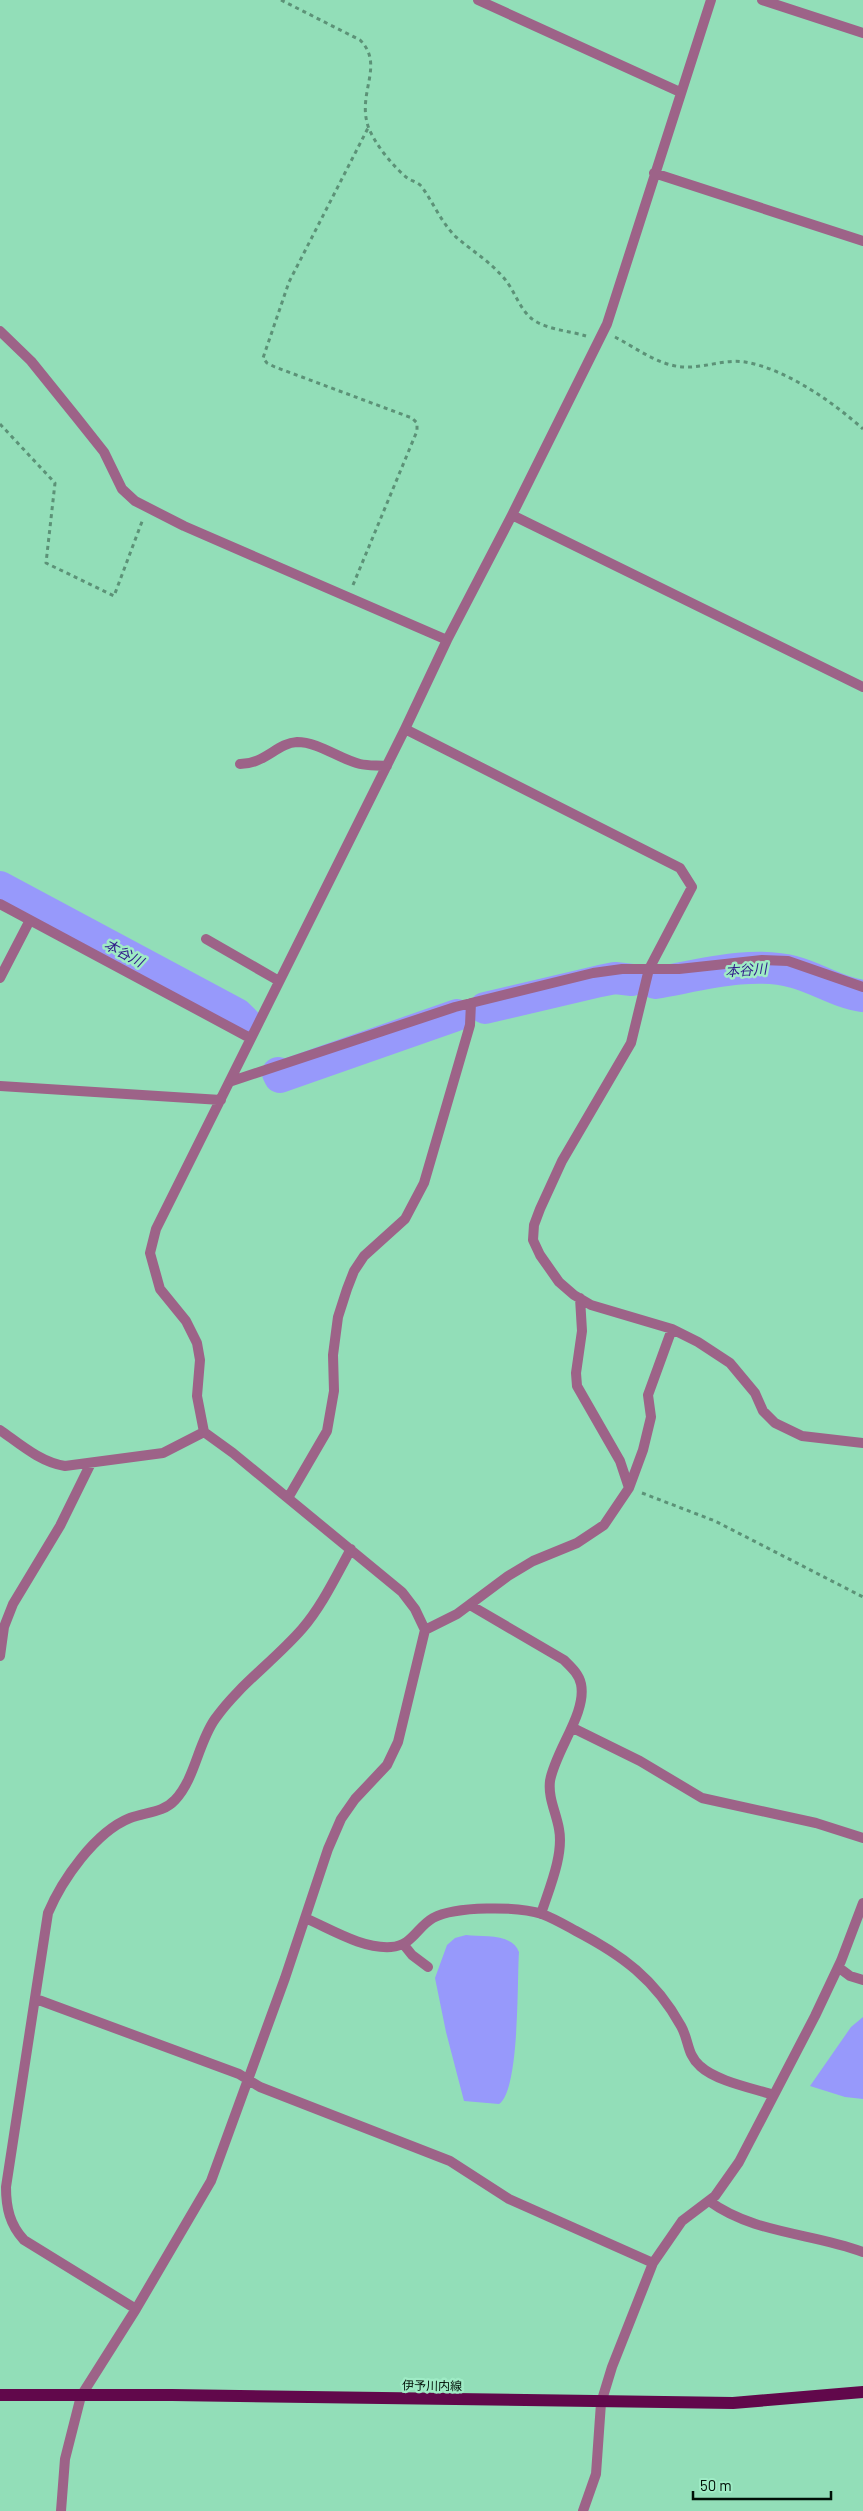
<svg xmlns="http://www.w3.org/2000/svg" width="863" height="2511" viewBox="0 0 863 2511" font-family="Barlow,'Noto Sans JP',sans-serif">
  <rect width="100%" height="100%" fill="#92deb8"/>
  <path fill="#9799fb" d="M466,1935C483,1937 512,1933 519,1952C517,1980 520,2090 499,2104L464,2101L446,2032L435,1978L447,1945L455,1938Z
    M863,2017V2099L845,2097L810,2086L851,2027Z"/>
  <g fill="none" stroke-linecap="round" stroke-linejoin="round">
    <path stroke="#9799fb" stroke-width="32" d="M0,887L237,1014L246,1023
      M655,983C697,976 752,960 794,972C817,978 839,993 863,996
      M485,1008L600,981L615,978L632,980
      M278,1073L280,1077L457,1015"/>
    <path stroke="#5c9277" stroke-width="3" stroke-dasharray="4 4" stroke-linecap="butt" d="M281,0L360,40C385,65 357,92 368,126C374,143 392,165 406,177C411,181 418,182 422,187C434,204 441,222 456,237C471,250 489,261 502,276C515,289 519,311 535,321C550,330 570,331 586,336
      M615,337C638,349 662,368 688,367C707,367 726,359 745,362C786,369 833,402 863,429
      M0,424L55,483L46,563L114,596L143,519
      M353,585L417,431V423L412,418L275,367L267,363L263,358L289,282L368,128
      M642,1493L715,1521L863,1597"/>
    <path stroke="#9d6388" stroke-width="10" d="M478,0L680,92
      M762,0L863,33
      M654,173L863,241
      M0,331L31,361L77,418L104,452L122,489L135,501L184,526L447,640
      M512,515L863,687
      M405,729L680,868L692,887L649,969L631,1043L562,1161L540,1209L534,1225L533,1240L540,1255L559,1282L574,1295L591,1305L672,1329L698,1342L730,1363L755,1393L763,1411L775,1423L802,1436L863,1443
      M240,764C265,764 277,743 297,742C319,742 339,759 360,764C368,766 378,765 387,766
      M0,904L250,1038
      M206,939L279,981
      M0,978L30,920
      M232,1081L455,1007L593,973L622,969H679L762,960L788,961L863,987
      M0,1086L221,1100
      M580,1298L582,1331L576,1373L577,1386L620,1461L629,1488
      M0,1430C20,1444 40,1462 65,1466L163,1453L204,1432
      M288,1498L327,1431L334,1391L333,1355L338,1317L347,1289L354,1271L364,1256L405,1219L424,1183L470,1025L471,1003
      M470,1605L564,1660C571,1667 579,1674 581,1684C587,1713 555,1751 550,1781C548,1798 556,1812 559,1829C564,1855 549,1889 541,1914
      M425,1630L457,1614L508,1576L533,1561L577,1543L604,1525L629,1488L643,1450L651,1417L648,1395L672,1329
      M0,1656L4,1627L13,1604L60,1526L91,1463
      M573,1728L640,1761L702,1798L816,1823L863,1838
      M305,1918C331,1929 362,1949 391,1947C412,1946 417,1927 433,1918C455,1906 518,1906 542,1914C553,1918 565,1925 576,1931C622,1955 655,1979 681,2026C689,2040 687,2055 700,2066C716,2081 752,2088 774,2095
      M404,1945L412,1955L428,1967
      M838,1967L850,1976L863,1980
      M36,1999L239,2074L260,2087L450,2161L509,2199L653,2263
      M709,2201C754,2234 813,2233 863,2252
      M136,2309L24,2240C10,2225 6,2208 6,2187L48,1913C62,1880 95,1832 130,1818C146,1812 163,1813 175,1800C195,1779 198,1743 215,1719C239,1685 274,1661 302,1629C322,1606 336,1576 351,1549
      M61,2511L65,2459L81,2396L136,2309L211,2181L285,1978L328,1849L341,1819L355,1799L387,1765L398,1742L425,1630L415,1609L402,1592L233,1453L204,1432L197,1396L200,1360L197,1343L186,1321L160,1289L150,1253L156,1229L405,729L447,640L512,515L607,324L711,0
      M583,2511L596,2474L601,2403L612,2367L653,2263L682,2221L715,2196L739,2162L815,2016L841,1961L863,1903"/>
    <path stroke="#61084b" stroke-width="12" d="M0,2395H172L733,2403L863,2392"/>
  </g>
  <g text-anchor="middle" stroke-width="5" stroke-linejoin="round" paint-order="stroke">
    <g font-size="12" fill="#001007" stroke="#9febc5">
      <text transform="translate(432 2386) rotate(1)" y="4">伊予川内線</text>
    </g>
    <g font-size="14" font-style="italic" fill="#2f1788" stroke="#9febc5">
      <text transform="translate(124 953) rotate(28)" y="5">本谷川</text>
      <text transform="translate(746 970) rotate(-4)" y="5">本谷川</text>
    </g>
  </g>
  <path d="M693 2491v8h138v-8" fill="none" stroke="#001007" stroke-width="2.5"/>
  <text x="700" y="2491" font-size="15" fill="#001007" stroke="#9febc5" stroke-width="4" paint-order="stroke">50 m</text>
</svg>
